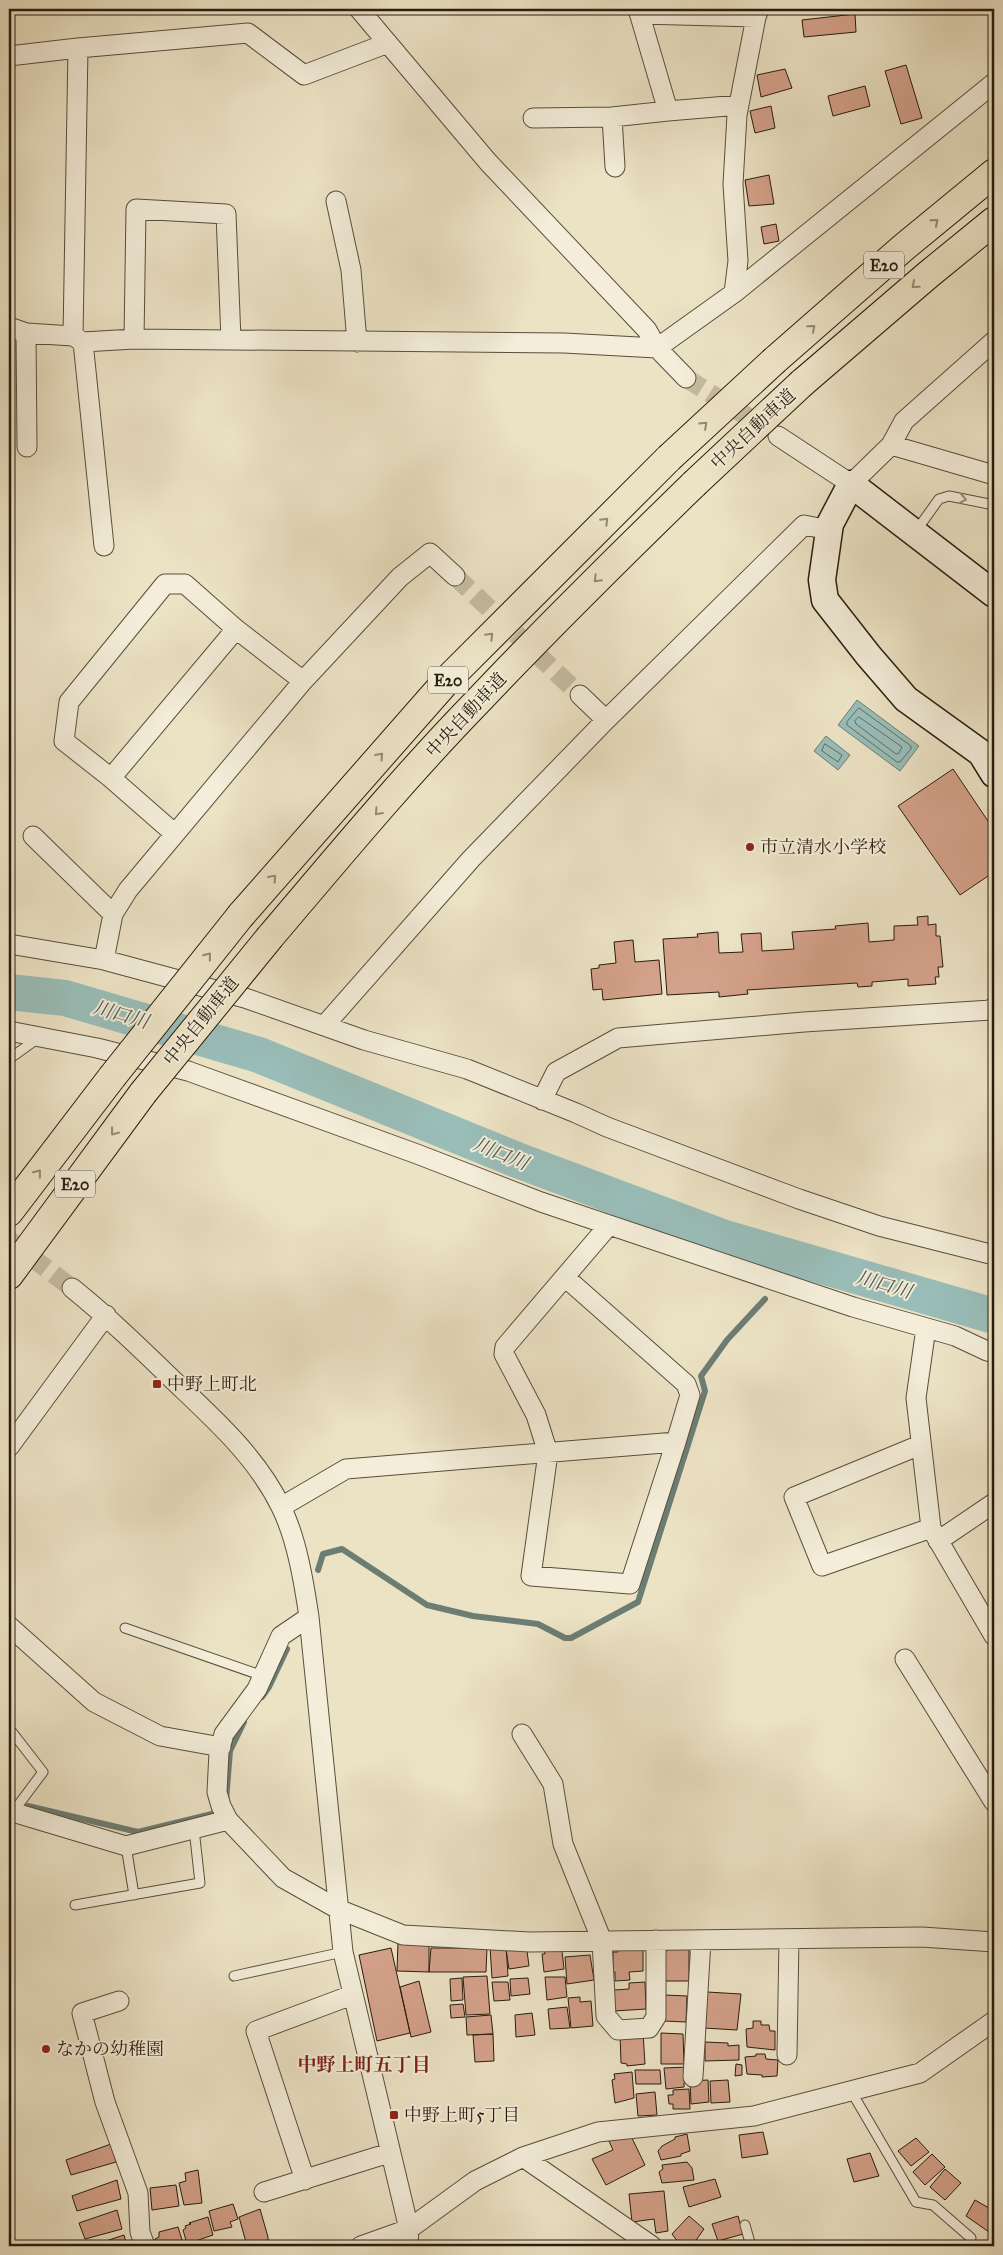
<svg xmlns="http://www.w3.org/2000/svg" width="1003" height="2255" viewBox="0 0 1003 2255" font-family="'IM FELL Great Primer','Noto Serif JP',serif">
  <rect width="100%" height="100%" fill="#ece3c5"/>
  <filter id="stains"><feTurbulence type="fractalNoise" baseFrequency=".004" numOctaves="4"/><feColorMatrix values="0 0 0 0 .2 0 0 0 0 .09 0 0 0 0 .02 0 0 0 .5 -.17"/></filter>
  <radialGradient id="worn" r=".72"><stop offset=".6" stop-color="#630" stop-opacity="0"/><stop offset="1" stop-color="#630" stop-opacity=".3"/></radialGradient>
  <path fill="#99bdb8" stroke="#6c7d74" d="M857,700L919,746L900,771L838,725Z
    M826,736L850,755L838,770L814,751Z"/>
  <g fill="none" stroke-linecap="round" stroke-linejoin="round">
    <path stroke="#606c63" stroke-width="1" d="M859,708L911,746V749L900,762H897L847,725V722Z
      M859,717L902,747L899,753L896,754L856,724L855,721Z
      M825,744L842,755L838,762L822,751Z"/>
    <path stroke="#6c7d74" stroke-width="6" d="M318,1570L323,1554L342,1549L427,1605L473,1616L538,1624L565,1638H571L638,1602L705,1391L701,1376L727,1340L765,1299
      M262,1697L269,1687L287,1649
      M9,1797L11,1800
      M226,1801L230,1751L244,1722
      M28,1806L138,1832L216,1813"/>
    <path stroke="#99bdb8" stroke-width="36" d="M9,992L65,998L259,1055L517,1160L725,1238L994,1316"/>
  </g>
  <path fill="#d4a18a" stroke="#281c0e" d="M855,14L856,32L804,37L802,20Z
    M906,65L922,118L901,124L885,71Z
    M785,69L792,88L761,97L757,75Z
    M865,86L870,106L833,116L828,96Z
    M771,106L775,128L755,133L750,111Z
    M769,175L774,204L749,206L745,180Z
    M776,224L779,241L764,244L761,227Z
    M953,769L994,830V872L960,895L898,806Z
    M928,916V925L936,924V936H940L943,967H938L939,977H935L936,984L908,986V979L872,982V986L858,987L857,983L747,990L748,994L719,997V992L667,995L663,939L698,937L697,934L718,932L719,953L743,952L741,934L761,933L762,951L794,949L792,932L836,929L835,926L868,923L869,942L894,940V926L918,925L917,917Z
    M633,940L635,962L659,960L662,994L603,1000L602,989L593,990L591,969L599,968V965L616,963L614,942Z
    M398,1942H429V1972L397,1971Z
    M506,1944L508,1976L492,1978L490,1947Z
    M671,1947L689,1948V1981H664L665,1952Z
    M391,1948L410,2033L377,2041L359,1955Z
    M431,1948H487L486,1972H429Z
    M524,1948L527,1951L529,1966L509,1969L506,1950Z
    M643,1948V1971L629,1972L630,1980L615,1981V1972H613V1952H618V1949Z
    M559,1949V1951H562L564,1969L544,1972L542,1954H545L544,1950Z
    M590,1955L594,1980L567,1984L565,1957Z
    M487,1976L490,2014L466,2015L463,1977Z
    M545,1977H565L567,1997L547,2000Z
    M462,1978L463,2000L451,2001L450,1979Z
    M528,1978L530,1994L511,1996L510,1979Z
    M419,1981L431,2032L411,2037L400,1987Z
    M492,1982H508L510,2000L494,2001Z
    M645,1982L646,2009L614,2011V1990L629,1989V1983Z
    M707,1992L741,1994L737,2030L704,2028Z
    M665,1995L687,1996L686,2022L664,2021Z
    M580,1997V2002L591,2001L593,2026L571,2028L568,1998Z
    M463,2004L465,2017L451,2018L450,2005Z
    M567,2007L570,2028L550,2029L548,2009Z
    M532,2013L535,2035L516,2037L515,2015Z
    M491,2015L493,2034L467,2035L466,2017Z
    M753,2021H761V2025H769L770,2031H775V2050L747,2047L746,2029L753,2028Z
    M643,2033L645,2064L627,2066V2064L621,2063L620,2034Z
    M661,2033L683,2034L684,2064H661Z
    M493,2034L494,2061L475,2062L473,2035Z
    M705,2042L728,2043V2046L739,2045V2060L705,2061Z
    M756,2054H765L766,2059L778,2060L777,2076L762,2077V2075L747,2074L745,2057L756,2056Z
    M736,2064L742,2065V2075L735,2076Z
    M688,2067L689,2082L684,2083V2087L666,2089L664,2068Z
    M635,2070H660L661,2084H636Z
    M632,2072L634,2098L615,2103L612,2080L615,2079L614,2074Z
    M708,2080L709,2102L691,2104L690,2081Z
    M728,2080L730,2102L711,2103L710,2081Z
    M689,2089L690,2109H673V2104H669L668,2095H673V2090Z
    M655,2092L657,2115L638,2116L636,2094Z
    M629,2132L645,2165L606,2185L592,2159L613,2150L609,2141Z
    M763,2132L768,2154L742,2158L739,2135Z
    M687,2134L690,2151L681,2154V2156L661,2160L658,2151L662,2146L675,2139V2137Z
    M916,2138L929,2152L911,2166L898,2151Z
    M111,2144L116,2162L71,2175L66,2160Z
    M870,2153L879,2176L854,2182L847,2159Z
    M932,2154L945,2167L925,2185L913,2172Z
    M687,2162L692,2168L694,2180L662,2183L659,2172L663,2169L662,2165Z
    M945,2169L961,2183L945,2200L930,2187Z
    M198,2170L202,2203L184,2205L179,2183L186,2181L185,2173Z
    M715,2179L721,2197L689,2207L683,2187Z
    M117,2180L121,2199L77,2211L72,2196Z
    M176,2185L179,2206L152,2210L150,2188Z
    M664,2191L668,2231L656,2233L654,2219L632,2222L629,2194Z
    M975,2200L994,2211V2223L989,2232L966,2216Z
    M233,2204L238,2219L230,2222L232,2227L214,2231L209,2211Z
    M260,2209L268,2237V2246H247L239,2217Z
    M117,2210L122,2229L85,2239L79,2223Z
    M689,2216L704,2229L692,2246H681L672,2234Z
    M738,2216L743,2234L718,2241L712,2224Z
    M208,2217L213,2235L187,2244L183,2230L186,2228L185,2226L191,2224L189,2223Z
    M178,2227L183,2243L175,2246H155V2239L159,2237V2232Z
    M124,2235L127,2246H91Z"/>
  <g fill="none" stroke-linecap="round" stroke-linejoin="round">
    <path stroke="#c5bba0" stroke-width="19" stroke-dasharray="19 9" stroke-linecap="butt" d="M686,378L767,429
      M455,576L580,695
      M9,1240L72,1288"/>
    <g stroke="#594e3c" stroke-width="11">
      <path id="lane" d="M916,531L939,499L949,496L994,505
        M9,1059L37,1039
        M125,1628L263,1676
        M12,1732L43,1772L13,1812
        M126,1846L134,1895
        M75,1905L200,1883L194,1829
        M234,1976L343,1952
        M851,2091L916,2202L933,2205L971,2238
        M745,2225L751,2246"/>
    </g>
    <g stroke="#594e3c" stroke-width="21">
      <path id="street" d="M359,9L488,162L647,330L657,348L734,293L994,83
        M638,9L668,111L739,105
        M640,14L756,17
        M78,48L248,33L304,75L388,43
        M9,56L78,48L73,336
        M612,117L615,167
        M533,118L612,117L668,111
        M336,201L351,270L357,342
        M734,293L738,261L733,184L737,115L756,17L759,9
        M9,327L26,333L73,336L83,342L134,339L564,343L657,348L686,378
        M26,333L27,447
        M134,339L136,209L226,214L231,340
        M83,342L104,546
        M778,436L851,484L891,445L994,475
        M891,445L904,421L994,341
        M580,695L606,720
        M111,778L236,629
        M175,834L111,778L64,741L69,702L165,584H185L236,629L303,681
        M33,836L113,914
        M9,944L104,960L245,998L364,1040L467,1069L576,1113L607,1127L799,1199L879,1226L994,1255
        M104,960L113,914L128,890L303,681L400,577L430,553L455,576
        M324,1026L471,859L606,720L804,525L829,530
        M9,1031L97,1048L188,1071L417,1154L541,1202L853,1307L955,1336L987,1351L994,1352
        M542,1100L556,1072L618,1038L804,1022L991,1010L994,1007
        M609,1225L505,1347L504,1354L536,1415L548,1453L531,1576L630,1584L676,1442
        M72,1288C108,1317 140,1348 173,1380C213,1418 257,1457 281,1507C297,1539 304,1583 309,1617L343,1952L409,2229L408,2246
        M926,1328L916,1398L931,1528L994,1636
        M920,1445L794,1497L822,1566L931,1528
        M9,1447L106,1315
        M281,1507L346,1469L676,1442L690,1395L686,1384L566,1278
        M938,1541L994,1503
        M9,1626L94,1702L160,1736L221,1747
        M905,1659L994,1802
        M522,1734L553,1784L563,1844L602,1941L606,2016L618,2030L649,2028L656,2017V1940
        M9,1811L126,1846L228,1820L283,1878L338,1909L403,1935L530,1942L922,1937L994,1942
        M228,1820L221,1806L217,1792L219,1752L224,1734L257,1689L281,1636L309,1617
        M119,2001L82,2013L105,2102L138,2193L140,2232L145,2246
        M787,2055L789,1939
        M693,2077L701,1940
        M523,2157L652,2246
        M305,2180L256,2031L352,1995
        M264,2192L389,2153
        M361,2246L409,2229L475,2181L523,2157L598,2132L754,2116L920,2073L994,2021"/>
    </g>
    <g stroke="#281c0e" stroke-width="29">
      <path id="secondary" d="M994,594L851,484L830,524L822,580L825,600L868,655L906,699L981,753L994,774"/>
    </g>
    <g stroke="#281c0e" stroke-width="30">
      <path id="highway" d="M775,360L904,247L994,173
        M802,383L929,274L994,221
        M241,915L450,677L669,458
        M270,937C338,857 405,776 478,701C548,627 621,555 694,484
        M9,1212L112,1077
        M9,1275L143,1093"/>
    </g>
    <use href="#lane" stroke="#f3edd9" stroke-width="9"/>
    <use href="#street" stroke="#f3edd9" stroke-width="19"/>
    <use href="#secondary" stroke="#f3edd9" stroke-width="26"/>
    <use href="#highway" stroke="#ece3c5" stroke-width="28"/>
    <g stroke="#281c0e" stroke-width="30" stroke-linecap="butt">
      <path id="highway-bridge" d="M669,458L775,360
        M694,484L802,383
        M112,1077L241,915
        M143,1093L270,937"/>
    </g>
    <use href="#highway-bridge" stroke="#ece3c5" stroke-width="28"/>
  </g>
  <defs><path id="oneway-chevron" d="M-2-3.5L2.5 0L-2 3.5" fill="none" stroke-width="1.6" stroke-linecap="round" stroke-linejoin="round" transform="scale(1.25)"/></defs>
  <g stroke="#948973">
    <use href="#oneway-chevron" transform="translate(935 222) rotate(-40)"/>
    <use href="#oneway-chevron" transform="translate(915 285) rotate(140)"/>
    <use href="#oneway-chevron" transform="translate(812 328) rotate(-41)"/>
    <use href="#oneway-chevron" transform="translate(704 425) rotate(-43)"/>
    <use href="#oneway-chevron" transform="translate(605 521) rotate(-45)"/>
    <use href="#oneway-chevron" transform="translate(597 579) rotate(135)"/>
    <use href="#oneway-chevron" transform="translate(490 636) rotate(-45)"/>
    <use href="#oneway-chevron" transform="translate(380 756) rotate(-48)"/>
    <use href="#oneway-chevron" transform="translate(378 812) rotate(132)"/>
    <use href="#oneway-chevron" transform="translate(273 878) rotate(-49)"/>
    <use href="#oneway-chevron" transform="translate(208 956) rotate(-51)"/>
    <use href="#oneway-chevron" transform="translate(114 1132) rotate(127)"/>
    <use href="#oneway-chevron" transform="translate(38 1173) rotate(-52)"/>
  </g>
  <use stroke="#988f7e" href="#oneway-chevron" transform="translate(963 499) rotate(11)"/>
  <g fill="#8f2418" stroke="#f3edd9" stroke-width="2">
    <circle cx="750" cy="847" r="5"/>
    <rect x="152" y="1379" width="10" height="10" rx="2.5"/>
    <circle cx="46" cy="2049" r="5"/>
    <rect x="389" y="2110" width="10" height="10" rx="2.5"/>
  </g>
  <g text-anchor="middle" stroke-width="4" stroke-linejoin="round" paint-order="stroke">
    <g fill="#f3edd9" stroke="#655b4b" stroke-width="1">
      <rect x="864" y="251.5" width="40" height="27" rx="4"/>
      <rect x="428" y="666.5" width="40" height="27" rx="4"/>
      <rect x="55" y="1170.5" width="40" height="27" rx="4"/>
    </g>
    <g font-size="16" font-weight="bold" fill="#281c0e">
      <text x="884" y="271">E20</text>
      <text x="448" y="686">E20</text>
      <text x="75" y="1190">E20</text>
    </g>
    <g font-size="18" fill="#281c0e" stroke="#f3edd9">
      <text transform="translate(753 429) rotate(-43)" y="6">中央自動車道</text>
      <text transform="translate(466 715) rotate(-47)" y="6">中央自動車道</text>
      <text transform="translate(201 1021) rotate(-51)" y="6">中央自動車道</text>
    </g>
    <g font-size="18" fill="#281c0e" stroke="#f3edd9" text-anchor="start">
      <text x="760" y="853">市立清水小学校</text>
      <text x="167" y="1390">中野上町北</text>
      <text x="56" y="2055">なかの幼稚園</text>
      <text x="404" y="2121">中野上町5丁目</text>
    </g>
    <g font-size="19" font-style="italic" fill="#50544a" stroke="#f3edd9">
      <text transform="translate(121 1014) rotate(16)" y="7">川口川</text>
      <text transform="translate(501 1153) rotate(22)" y="7">川口川</text>
      <text transform="translate(884 1284) rotate(16)" y="7">川口川</text>
    </g>
    <g font-size="19" font-weight="bold" fill="#7a1f14" stroke="#f3edd9">
      <text x="364" y="2071">中野上町五丁目</text>
    </g>
  </g>
  <rect width="1003" height="2255" fill="none" stroke="#ece3c5" stroke-width="30"/>
  <rect x="10" y="10" width="983" height="2235" fill="none" stroke="#281c0e" stroke-width="2.5"/>
  <rect x="15" y="15" width="973" height="2225" fill="none" stroke="#281c0e"/>
  <rect width="100%" height="100%" filter="url(#stains)"/>
  <rect width="100%" height="100%" fill="url(#worn)"/>
</svg>
